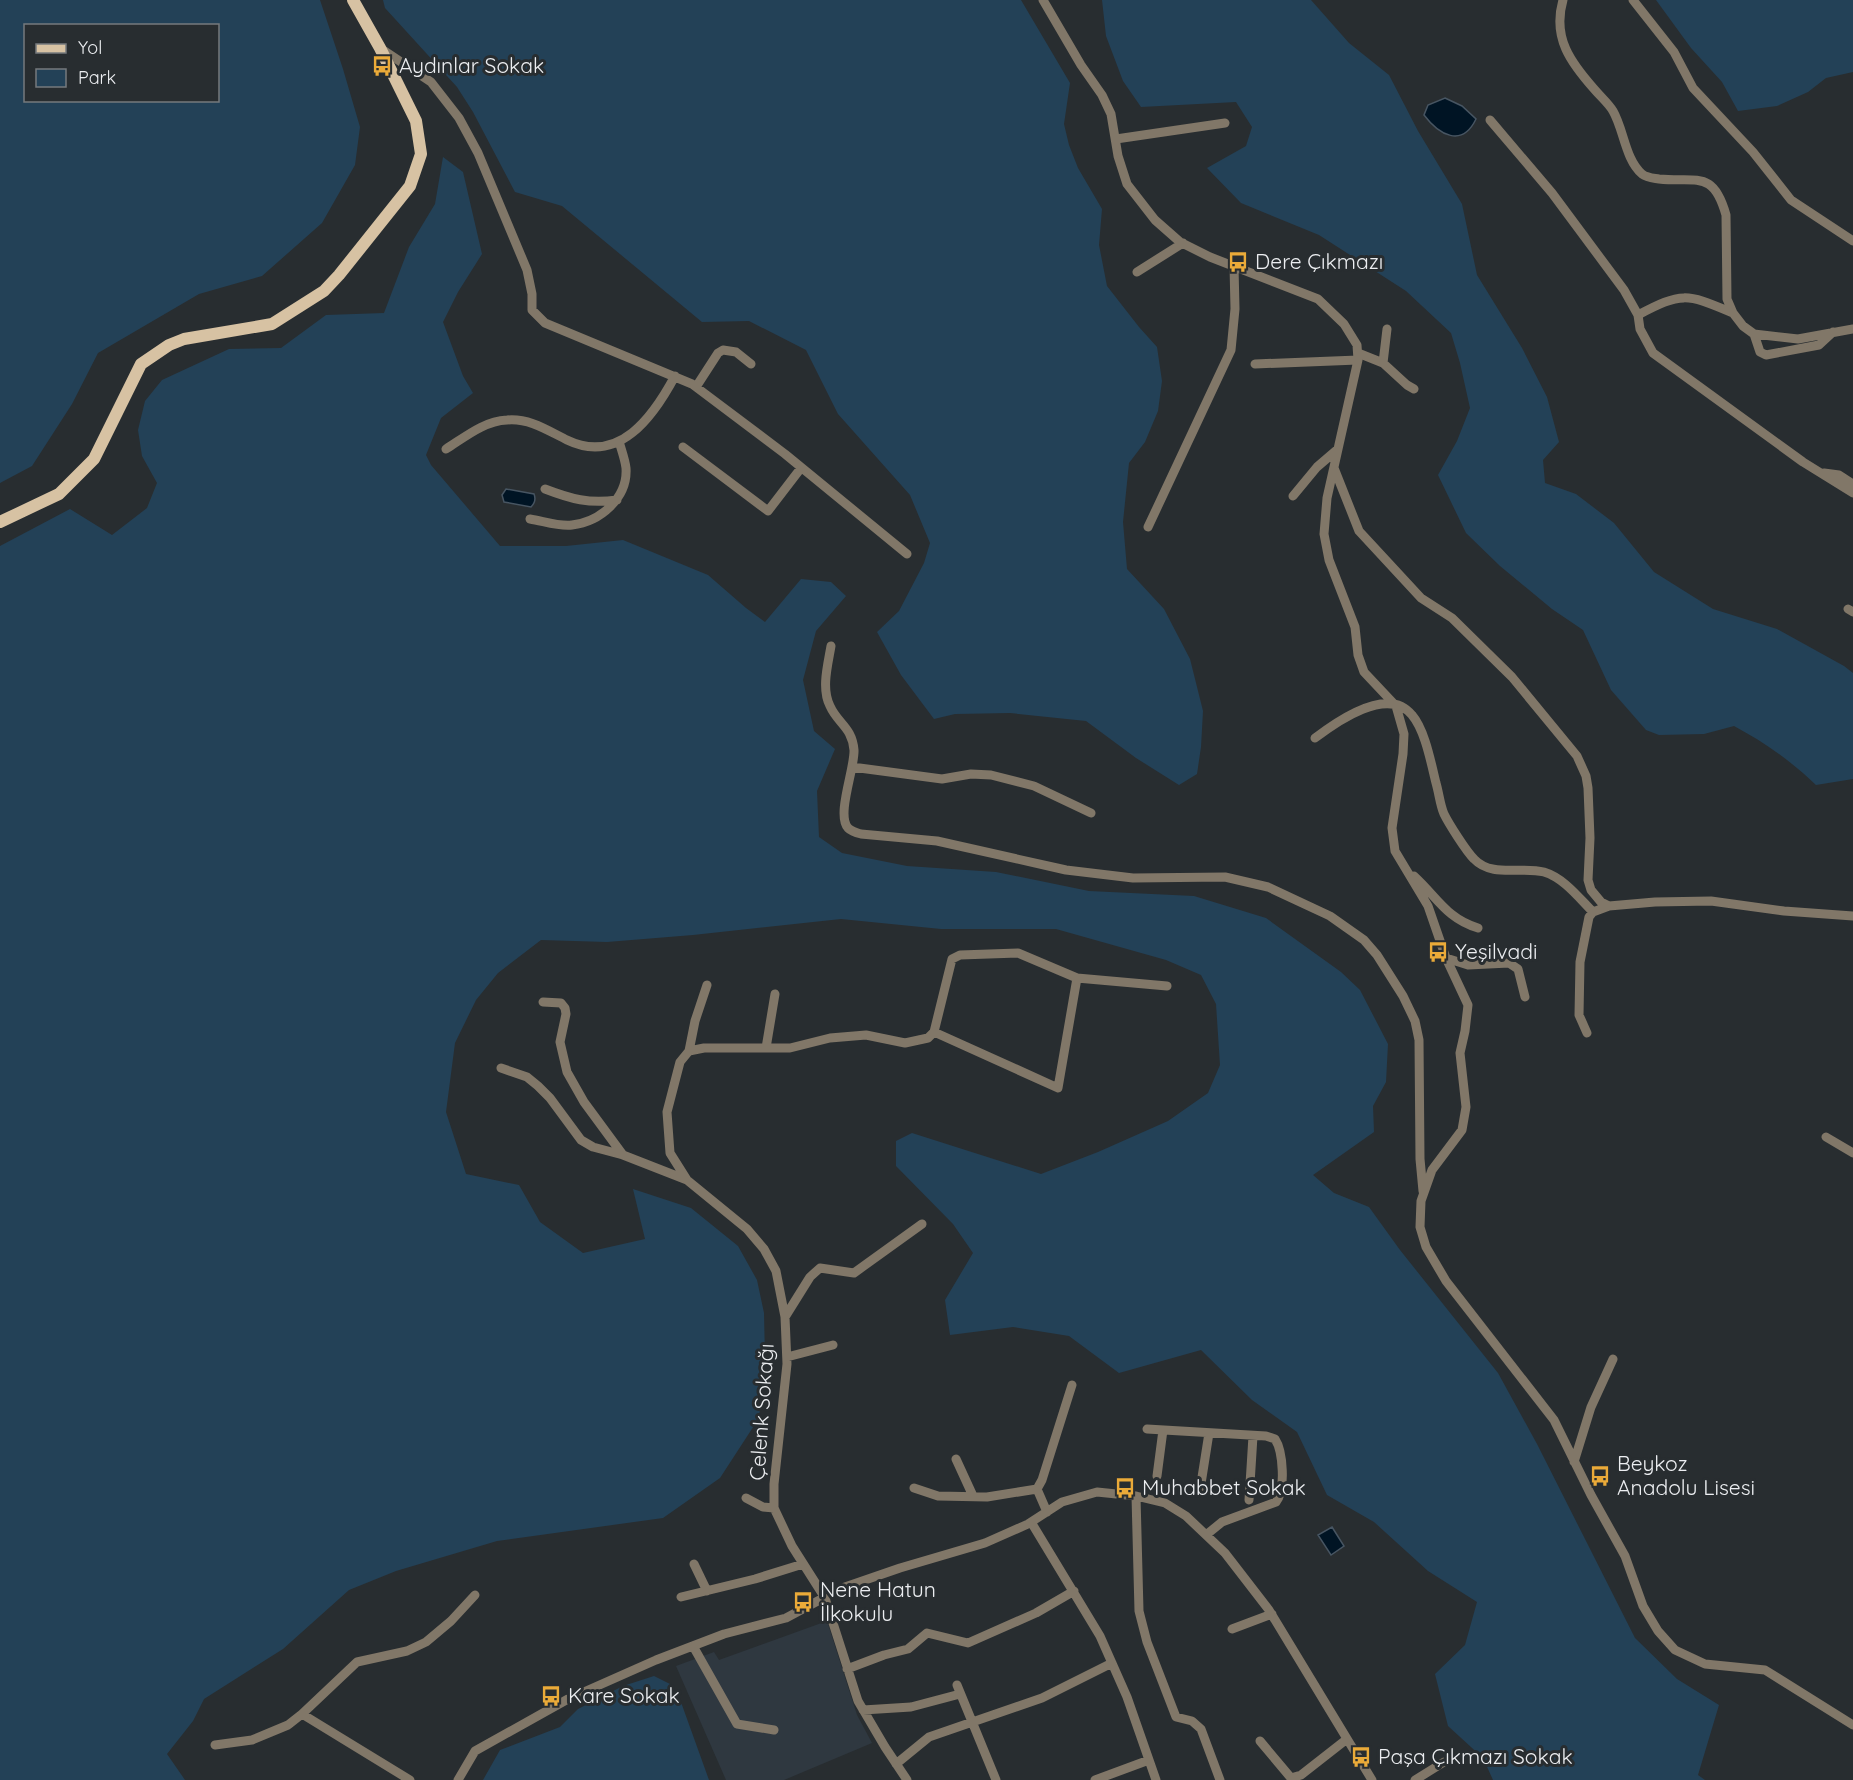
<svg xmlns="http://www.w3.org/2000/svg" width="1853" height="1780" viewBox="0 0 1853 1780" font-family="Quicksand,sans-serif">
  <rect width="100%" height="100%" fill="#282d30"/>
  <path fill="#2f3840" d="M827,1621L857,1715L872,1743L784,1780H726L676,1666L714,1652L719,1660Z"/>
  <path fill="#234157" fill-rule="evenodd" d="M0,0H320L343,69L360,127L355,165L322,223L262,276L199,294L98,353L72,404L32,466L0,483ZM26,26H218V100H26Z
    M383,0H1021L1070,83L1064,124L1069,145L1078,168L1102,209L1099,245L1107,286L1139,327L1157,347L1162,381L1158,411L1145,442L1129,463L1123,522L1127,569L1164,609L1190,659L1203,711L1201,747L1197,774L1179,785L1136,758L1086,721L1010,713L955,714L934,719L901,675L877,632L899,611L924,563L930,543L910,495L838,414L806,350L749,321L702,322L562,206L515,192L473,112L457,87L385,8Z
    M1102,0H1311L1349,43L1389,75L1418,131L1462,204L1477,275L1522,348L1547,397L1559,442L1543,460L1545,483L1576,494L1614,523L1654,572L1713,609L1777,629L1844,666L1853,673V779L1816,785C1791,761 1764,742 1734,726L1704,734L1659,735L1646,730L1611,690L1583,630L1552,609L1500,566L1466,533L1438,475L1457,441L1470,408L1460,363L1451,333L1406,291L1319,235L1241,203L1207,168L1246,146L1252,127L1236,102L1141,107L1123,81L1106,36Z
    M1656,0H1853V72L1826,78L1808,92L1777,106L1738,111L1722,82L1691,48Z
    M443,157L463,172L482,254L458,292L443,322L463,376L473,393L441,418L426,455L431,465L500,546H566L623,540L708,575L746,608L765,622L801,579L831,582L846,596L816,631L803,680L814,731L835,749L817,791L819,837L842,853L907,866L996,872L1089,891L1194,896L1266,918L1341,972L1360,990L1388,1044L1386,1082L1373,1106L1374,1132L1313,1175L1334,1193L1369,1207L1400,1250L1498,1373L1537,1444L1635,1638L1677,1679L1719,1705L1698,1775L1705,1780H1493L1483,1758L1448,1726L1435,1674L1465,1645L1477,1602L1428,1571L1374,1522L1327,1495L1297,1432L1252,1400L1201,1350L1119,1373L1069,1336L1013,1327L950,1335L945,1300L973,1253L953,1224L896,1166V1141L912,1133L1041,1174L1098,1152L1168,1121L1208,1093L1220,1065L1216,1004L1201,975L1166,960L1056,929H941L841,919L693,935L607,942L541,940L498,973L476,1000L455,1043L446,1112L466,1174L519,1185L540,1222L583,1253L645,1239L633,1189L691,1208L738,1246L757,1280L764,1313L765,1359L759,1418L720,1478L663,1518L497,1541L396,1571L349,1590L283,1649L204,1699L193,1721L167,1754L185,1780H0V546L70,509L112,535L147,508L157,483L142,456L138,430L145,401L162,380L229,349L281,348L326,315L384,313L409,247L435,204Z
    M654,1676L670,1684L682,1705L709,1780H483L500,1750L560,1727L578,1709L623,1686Z"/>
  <path fill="#001424" stroke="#475562" stroke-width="1.5" d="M1445,98L1462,106L1476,119C1462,148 1439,135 1424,115L1428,105Z
    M506,489L534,494C536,499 535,503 531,507L504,502L502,495Z
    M1332,1527L1344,1546L1331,1555L1318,1535Z"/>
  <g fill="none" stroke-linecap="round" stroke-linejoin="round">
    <path stroke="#817768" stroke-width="9" d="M1043,0L1081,65L1102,95L1111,114L1118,156L1127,184L1155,220L1180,242L1210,257L1318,299L1344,324L1357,345L1358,360L1327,498L1324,534L1329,560L1355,627L1358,655L1364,672L1396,706L1404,734L1403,754L1392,828L1395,851L1428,906L1446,958L1468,1005L1465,1031L1460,1053L1466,1107L1462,1130L1432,1170L1421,1201L1420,1227L1426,1247L1446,1281L1554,1420L1591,1495L1625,1556L1643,1606L1658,1631L1675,1650L1705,1664L1765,1670L1853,1725
      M1563,0C1552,38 1571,63 1595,90C1601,97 1609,104 1613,111C1624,130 1625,159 1642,174C1647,178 1653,178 1659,179C1697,183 1713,169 1726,215L1727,299L1733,313L1743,326L1754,334L1798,339L1853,329
      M1633,0L1674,52L1693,88L1753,152L1791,200L1853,241
      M380,48L431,82L459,118L478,153L527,270L532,294V310L545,323L692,384L785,454L907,554
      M1490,120L1552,193L1624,290L1638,315L1640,329L1653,353L1803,462L1853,493
      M1116,139L1225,123
      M1137,272L1183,243
      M1638,315C1683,291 1687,294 1733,313
      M1754,334L1760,352L1766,355L1819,345L1833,332
      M1358,353L1383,363L1407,385L1414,389
      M1383,363L1387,329
      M1255,364L1358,360
      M696,387L718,353L723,350L736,352L751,364
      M683,447L768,511L801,468
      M446,449C465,437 484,421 507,420C529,418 547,430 567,440C619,465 653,417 675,376
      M1334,468L1359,531L1421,598L1452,618L1512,677L1577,756L1586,776L1588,788L1590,838L1588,880L1591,890L1601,902L1609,906L1655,902L1711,901L1784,911L1853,916
      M1824,473L1839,475L1853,484
      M545,489C571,499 589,504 617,500
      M1293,496L1317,467L1338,449
      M530,519C543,521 560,527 572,525C600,522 628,498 626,468C625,459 621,449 619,441
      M1148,527L1231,350L1235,309L1234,266
      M1848,609L1853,612
      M831,646C828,664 821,689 830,706C838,724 852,727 854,750C855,768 836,815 848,828C851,831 857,833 861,834L937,841L1066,870L1133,878L1225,877L1268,887L1330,916L1364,940L1377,955L1403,996L1415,1021L1419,1040L1420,1159L1423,1191
      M1315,738C1336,722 1388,685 1412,715C1425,730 1431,763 1436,783C1439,793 1440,805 1444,814C1449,824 1466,851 1474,859C1492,878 1521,866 1544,872C1564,878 1579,898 1593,912
      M852,767L942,779L971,774L991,775L1034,786L1091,813
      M1414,876C1437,897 1447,919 1478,928
      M1446,958L1468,965L1509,963L1518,969L1525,997
      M1077,978L1167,986
      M543,1002L561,1003L565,1008L566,1014L560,1042L567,1072L584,1102L623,1155L687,1180
      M1587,1033L1579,1015L1580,962L1589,917L1593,912L1609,906
      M766,1048L775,994
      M689,1051L695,1021L707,985
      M501,1068L527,1077L538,1086L550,1098L581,1140L593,1147L623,1155
      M1826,1137L1853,1153
      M785,1317L810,1277L820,1268L854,1273L922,1224
      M787,1357L833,1345
      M1147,1429L1266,1436L1275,1439C1283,1451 1286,1490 1276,1502L1222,1522L1206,1535
      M956,1459L973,1496
      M1574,1462L1591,1407L1613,1359
      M1157,1476L1163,1430
      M914,1488L938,1496L987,1497L1037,1489
      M1200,1490L1209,1433
      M1136,1496L1139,1611L1147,1642L1176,1717L1192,1721L1201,1729L1220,1780
      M746,1498L763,1507L774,1508
      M1249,1500L1253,1436
      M1047,1512L1037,1489L1042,1480L1072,1385
      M1031,1522L1100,1636L1127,1697L1156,1780
      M694,1564L707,1591
      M681,1597L755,1579L803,1564
      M1232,1629L1272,1614
      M693,1646L737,1724L774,1730
      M847,1669L884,1655L908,1649L927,1633L968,1643L1036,1613L1074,1591
      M957,1685L996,1780
      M863,1710L911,1707L960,1694
      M302,1714L410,1780
      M1260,1741L1291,1778L1301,1775L1347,1739
      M215,1745L252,1740L288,1725L302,1714L357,1662L407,1651L426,1642L451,1621L475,1595
      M896,1764L929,1737L1042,1698L1112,1663
      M458,1780L475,1751L568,1699L656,1660L724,1634L786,1618L842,1588L900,1568L985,1543L1028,1524L1062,1502L1097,1492L1136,1496L1165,1503L1186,1516L1225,1553L1269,1610L1372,1780
      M907,1780L885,1747L858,1701L825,1598L792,1546L774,1508V1484L787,1364L785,1317L776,1271L764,1249L747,1229L687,1180L670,1153L667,1112L680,1062L689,1051L704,1048H790L830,1038L866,1035L905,1043L928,1038L934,1032L952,959L960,955L1018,953L1077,978L1058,1088L934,1032
      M1095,1780L1149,1760
      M1415,1780L1444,1762"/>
    <path stroke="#d7c2a3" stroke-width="12" d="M0,522L59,494L94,459L141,364L169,345L184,339L272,324L324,291L339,275L410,186L421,154L416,121L380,48L353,0"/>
  </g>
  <defs>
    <g id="bus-bare" transform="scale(1.62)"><path d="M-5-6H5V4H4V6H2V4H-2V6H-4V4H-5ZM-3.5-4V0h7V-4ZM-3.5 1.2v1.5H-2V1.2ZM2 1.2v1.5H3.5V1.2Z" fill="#eaaa39" stroke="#282d30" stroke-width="2.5" paint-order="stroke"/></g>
  </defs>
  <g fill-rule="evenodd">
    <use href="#bus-bare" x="382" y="66"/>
    <use href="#bus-bare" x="1238" y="262"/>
    <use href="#bus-bare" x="1438" y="952"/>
    <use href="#bus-bare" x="1600" y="1476"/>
    <use href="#bus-bare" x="1125" y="1488"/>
    <use href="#bus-bare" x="803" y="1602"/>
    <use href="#bus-bare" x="551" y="1696"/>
    <use href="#bus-bare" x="1361" y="1757"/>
  </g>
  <g text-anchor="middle" stroke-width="6" stroke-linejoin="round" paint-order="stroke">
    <g font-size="21" fill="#eceef1" stroke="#282d30" text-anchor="start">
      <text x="399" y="73">Aydınlar Sokak</text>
      <text x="1255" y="269">Dere Çıkmazı</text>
      <text x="1455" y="959">Yeşilvadi</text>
      <text x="1617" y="1471">Beykoz<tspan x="1617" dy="24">Anadolu Lisesi</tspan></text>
      <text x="1142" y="1495">Muhabbet Sokak</text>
      <text x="820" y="1597">Nene Hatun<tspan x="820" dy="24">İlkokulu</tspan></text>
      <text x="568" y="1703">Kare Sokak</text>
      <text x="1378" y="1764">Paşa Çıkmazı Sokak</text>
    </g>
    <g font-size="21" fill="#eceef1" stroke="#282d30">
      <text transform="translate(762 1412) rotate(-86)" y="7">Çelenk Sokağı</text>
    </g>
  </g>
  <rect x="24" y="24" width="195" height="78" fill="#282d30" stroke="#767a7d" stroke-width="1.5"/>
  <rect x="36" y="44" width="30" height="9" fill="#d7c2a3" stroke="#767a7d" stroke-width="1.5"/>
  <text x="78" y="54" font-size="18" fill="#eceef1">Yol</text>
  <rect x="36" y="69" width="30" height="18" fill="#234157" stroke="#767a7d" stroke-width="1.5"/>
  <text x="78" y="84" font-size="18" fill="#eceef1">Park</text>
</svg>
